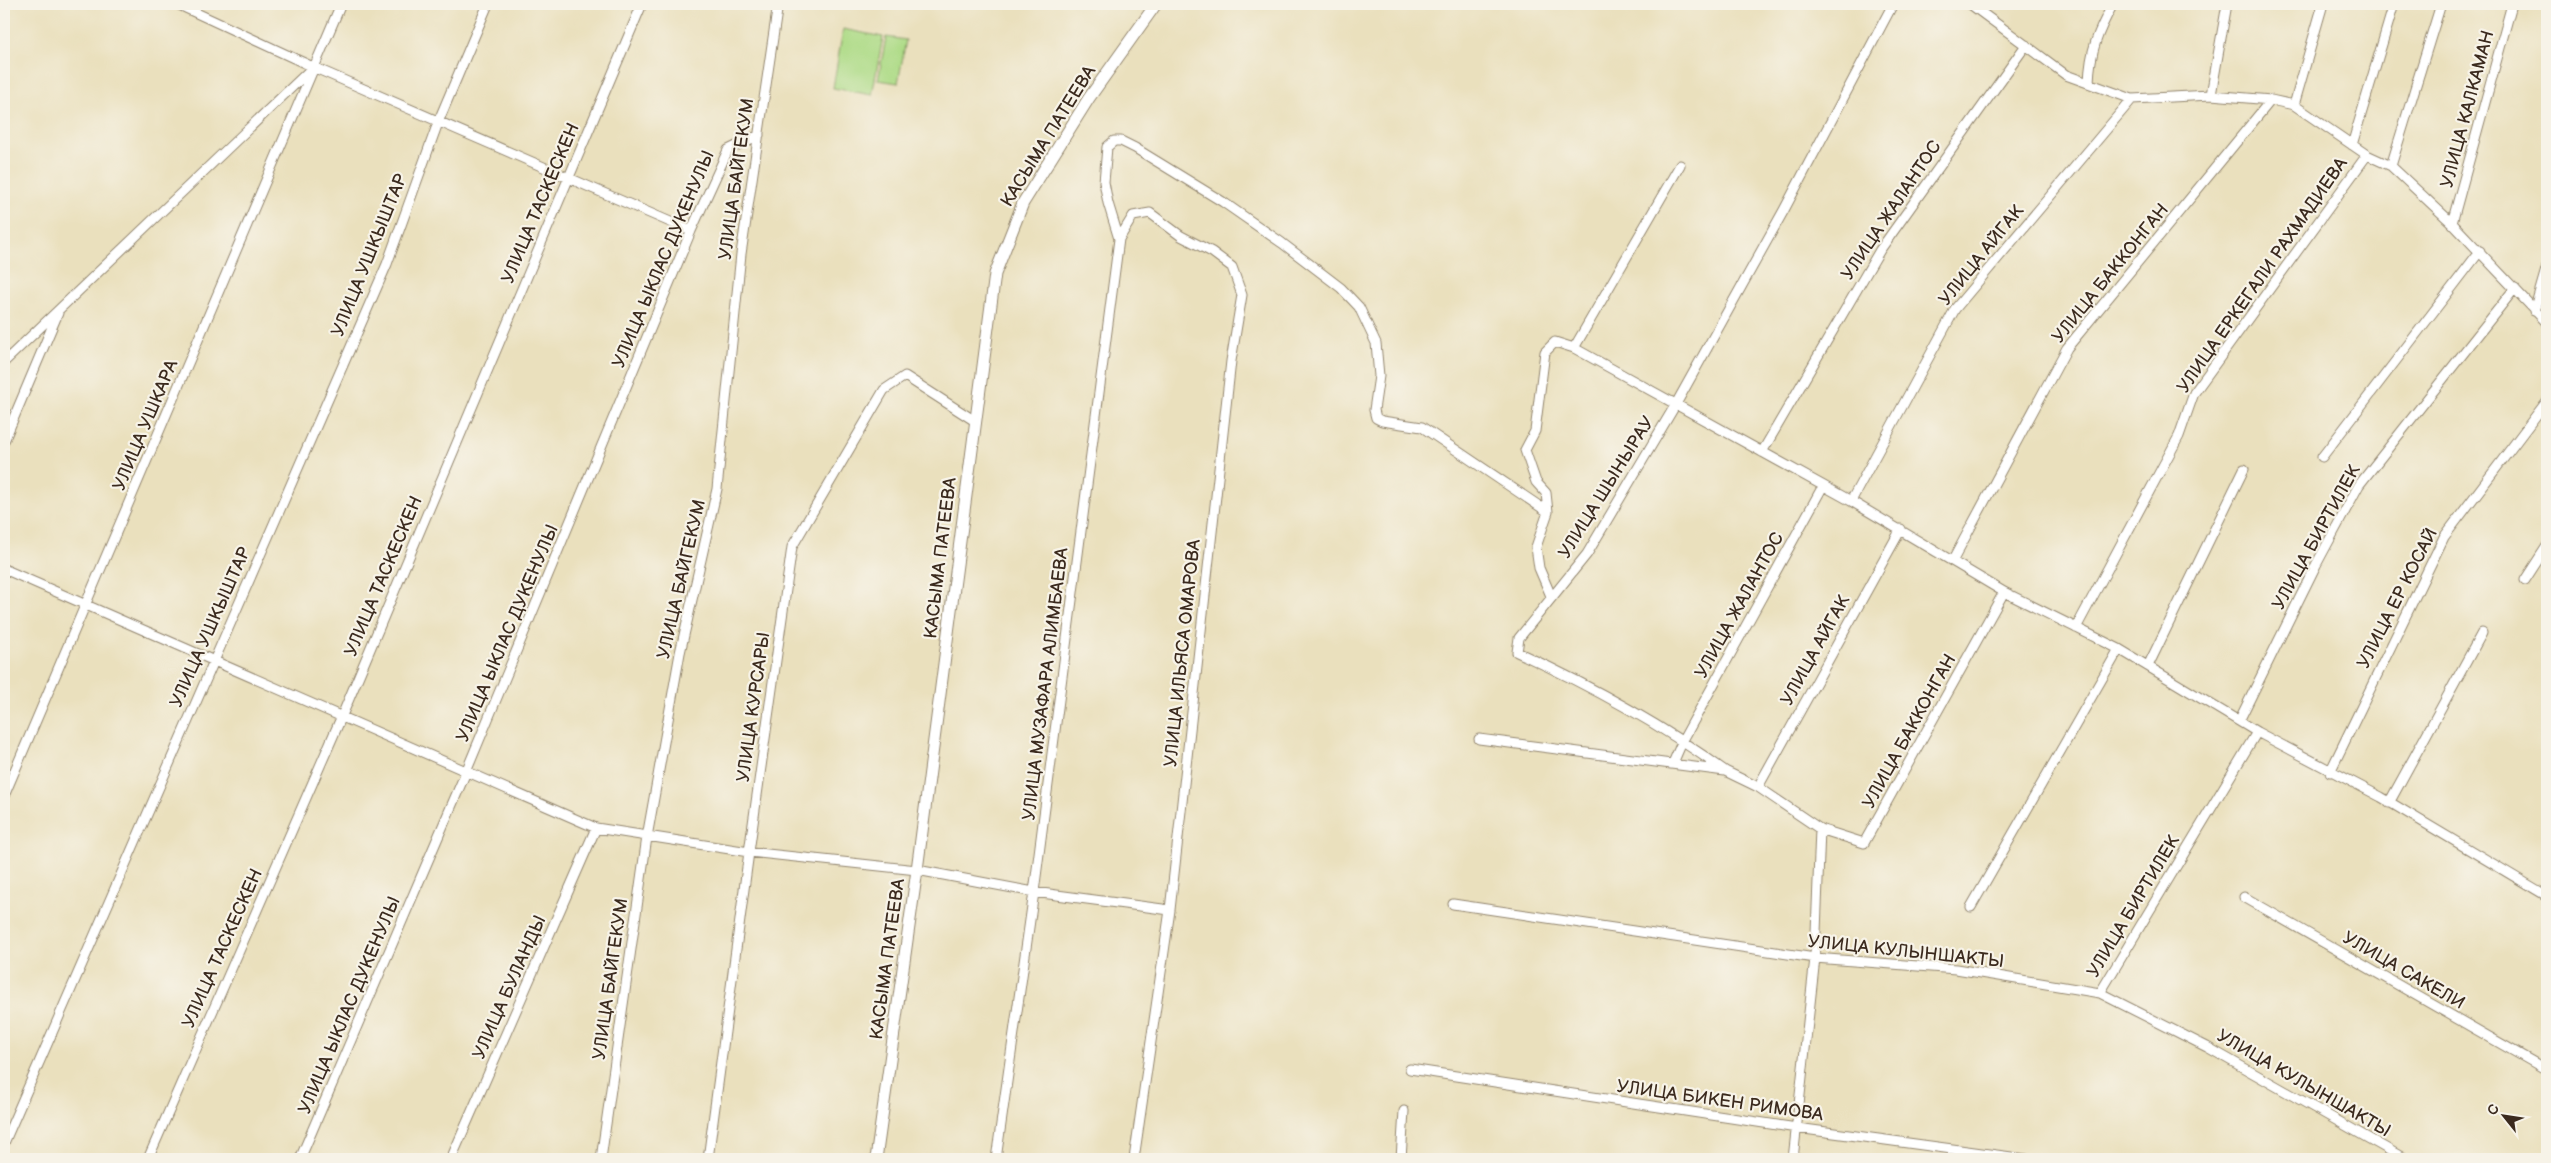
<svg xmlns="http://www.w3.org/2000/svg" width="2551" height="1163" viewBox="0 0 2551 1163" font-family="'Balsamiq Sans',sans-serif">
  <rect width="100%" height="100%" fill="#f7f3e8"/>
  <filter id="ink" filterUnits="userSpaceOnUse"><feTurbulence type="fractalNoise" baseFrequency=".02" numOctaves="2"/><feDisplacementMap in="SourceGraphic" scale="10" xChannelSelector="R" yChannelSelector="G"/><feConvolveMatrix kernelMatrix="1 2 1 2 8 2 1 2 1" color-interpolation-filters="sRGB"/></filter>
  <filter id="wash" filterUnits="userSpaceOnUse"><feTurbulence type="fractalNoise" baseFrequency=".0096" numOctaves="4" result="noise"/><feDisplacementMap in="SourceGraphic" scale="20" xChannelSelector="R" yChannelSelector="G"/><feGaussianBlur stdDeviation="1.12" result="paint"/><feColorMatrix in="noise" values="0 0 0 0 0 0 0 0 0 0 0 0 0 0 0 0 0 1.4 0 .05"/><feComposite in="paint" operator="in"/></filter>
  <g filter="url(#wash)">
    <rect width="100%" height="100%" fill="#eae0bd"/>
    <path fill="#aedb87" stroke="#748252" d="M843,29L883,37L872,95L833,88Z
      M886,37L906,40L898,83L878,80Z"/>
  </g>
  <g filter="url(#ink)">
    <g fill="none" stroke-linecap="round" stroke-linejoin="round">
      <g stroke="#92856e" stroke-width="11">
        <path id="street" d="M177,4L313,67L691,231
          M1970,4L2066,75L2132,99L2211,95L2271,100L2294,105L2367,155L2391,166L2452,223L2547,323
          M2089,83C2090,50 2098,32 2113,4
          M2211,95L2227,4
          M2294,105L2323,4
          M2352,145L2394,4
          M2391,166L2441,4
          M2452,223L2512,4
          M1119,239L1108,203L1104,182L1107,147L1114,141H1121L1135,148L1223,202L1282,243L1341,288L1359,307L1376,343L1379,376L1374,410L1376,418L1382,421L1422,427L1548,512
          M2534,311L2547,266
          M1574,348L1680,165
          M4,362L311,69
          M4,441L58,313
          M1762,452L1880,250L2026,45
          M2322,457L2480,251
          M1851,501L1955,309L2132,99
          M1953,560L2067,348L2271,100
          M4,569L596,828L749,852L917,870L1034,892L1170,910
          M2525,580L2547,546
          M1551,596L1539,568L1536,547L1548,512L1546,493L1536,482L1525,450L1535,431L1545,352L1555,342L1574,348L1851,501L2004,592L2119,649L2257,732L2381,797L2547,896
          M2076,628L2179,436L2194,393L2367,155
          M2148,666L2244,469
          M2239,721L2316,565L2359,485L2515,288
          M1479,739L1725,771L1758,787L1820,829L1864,843L2004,592
          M1673,763L1683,740L1823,486
          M1725,771C1661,724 1589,685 1517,652L1519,638L1587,554L1676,404L1784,210L1893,4
          M2330,772L2444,537L2547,401
          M1758,787L1901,529
          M4,796L341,4
          M2389,803L2482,633
          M2244,897L2547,1070
          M1453,904L1815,958L1956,969L2100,993L2207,1047L2405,1159
          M1971,907L2119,649
          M2100,993L2257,732
          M1410,1069L1797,1128L2026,1159
          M4,1143L387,264L439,120L488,4
          M148,1159L341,718L642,4
          M300,1159L466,772L691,231L728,150L759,135
          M451,1159L596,828
          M601,1159L647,837L680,653L717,489L741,254L778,4
          M708,1159L749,852L792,547L884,390L905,376L975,421
          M996,1159L1034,892L1119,239L1133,216L1150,213L1181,236L1212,252L1232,267L1242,295L1231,361L1170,910L1134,1159
          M1401,1159L1404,1111
          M1793,1159L1815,958L1820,829"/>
      </g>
      <g stroke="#92856e" stroke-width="13">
        <path id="secondary" d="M876,1159L917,870L995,274L1023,203L1089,98L1156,4"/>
      </g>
      <use href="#street" stroke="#fff" stroke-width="9"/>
      <use href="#secondary" stroke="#fff" stroke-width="11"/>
    </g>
  </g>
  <g text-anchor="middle" stroke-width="4.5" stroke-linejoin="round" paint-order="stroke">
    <g font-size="18" fill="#3b2a1e" stroke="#f7f3e8">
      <text transform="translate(2467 109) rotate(-75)" y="6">УЛИЦА КАЛКАМАН</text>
      <text transform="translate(1048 136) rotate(-58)" y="6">КАСЫМА ПАТЕЕВА</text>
      <text transform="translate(736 179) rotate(-82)" y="6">УЛИЦА БАЙГЕКУМ</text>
      <text transform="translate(540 203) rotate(-67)" y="6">УЛИЦА ТАСКЕСКЕН</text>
      <text transform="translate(1891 210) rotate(-56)" y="6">УЛИЦА ЖАЛАНТОС</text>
      <text transform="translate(369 255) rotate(-68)" y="6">УЛИЦА УШКЫШТАР</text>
      <text transform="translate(1981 255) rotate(-51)" y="6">УЛИЦА АЙГАК</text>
      <text transform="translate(663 259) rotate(-67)" y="6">УЛИЦА ЫКЛАС ДУКЕНУЛЫ</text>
      <text transform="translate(2110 273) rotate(-51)" y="6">УЛИЦА БАККОНГАН</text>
      <text transform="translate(2262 275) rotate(-55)" y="6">УЛИЦА ЕРКЕГАЛИ РАХМАДИЕВА</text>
      <text transform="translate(145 425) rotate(-67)" y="6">УЛИЦА УШКАРА</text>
      <text transform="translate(1606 487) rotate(-58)" y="6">УЛИЦА ШЫНЫРАУ</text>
      <text transform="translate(2316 537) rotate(-61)" y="6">УЛИЦА БИРТИЛЕК</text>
      <text transform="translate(940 558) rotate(-83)" y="6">КАСЫМА ПАТЕЕВА</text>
      <text transform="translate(383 576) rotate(-67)" y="6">УЛИЦА ТАСКЕСКЕН</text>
      <text transform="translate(681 579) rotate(-77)" y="6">УЛИЦА БАЙГЕКУМ</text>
      <text transform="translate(2397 598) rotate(-63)" y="6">УЛИЦА ЕР КОСАЙ</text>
      <text transform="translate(1739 605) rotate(-61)" y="6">УЛИЦА ЖАЛАНТОС</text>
      <text transform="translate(210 627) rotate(-66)" y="6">УЛИЦА УШКЫШТАР</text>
      <text transform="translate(507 633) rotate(-67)" y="6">УЛИЦА ЫКЛАС ДУКЕНУЛЫ</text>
      <text transform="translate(1815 650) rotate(-61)" y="6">УЛИЦА АЙГАК</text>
      <text transform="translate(1182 653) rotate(-84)" y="6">УЛИЦА ИЛЬЯСА ОМАРОВА</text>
      <text transform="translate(1045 684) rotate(-83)" y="6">УЛИЦА МУЗАФАРА АЛИМБАЕВА</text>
      <text transform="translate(753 707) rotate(-82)" y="6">УЛИЦА КУРСАРЫ</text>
      <text transform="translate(1909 731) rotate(-61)" y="6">УЛИЦА БАККОНГАН</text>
      <text transform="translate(2133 906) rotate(-59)" y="6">УЛИЦА БИРТИЛЕК</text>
      <text transform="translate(222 948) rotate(-66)" y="6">УЛИЦА ТАСКЕСКЕН</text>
      <text transform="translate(1906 951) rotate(6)" y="6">УЛИЦА КУЛЫНШАКТЫ</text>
      <text transform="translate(887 959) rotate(-82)" y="6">КАСЫМА ПАТЕЕВА</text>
      <text transform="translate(2404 970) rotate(30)" y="6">УЛИЦА САКЕЛИ</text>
      <text transform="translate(610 979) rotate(-82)" y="6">УЛИЦА БАЙГЕКУМ</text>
      <text transform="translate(509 987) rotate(-66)" y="6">УЛИЦА БУЛАНДЫ</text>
      <text transform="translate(349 1005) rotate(-67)" y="6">УЛИЦА ЫКЛАС ДУКЕНУЛЫ</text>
      <text transform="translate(2304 1083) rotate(30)" y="6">УЛИЦА КУЛЫНШАКТЫ</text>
      <text transform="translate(1720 1100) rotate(8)" y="6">УЛИЦА БИКЕН РИМОВА</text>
    </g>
  </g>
  <rect width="2551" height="1163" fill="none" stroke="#f7f3e8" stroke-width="20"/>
  <g transform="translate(2504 1116) rotate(300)" stroke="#f7f3e8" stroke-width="4" paint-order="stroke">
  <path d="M0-4L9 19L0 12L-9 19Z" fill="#3b2a1e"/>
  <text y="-8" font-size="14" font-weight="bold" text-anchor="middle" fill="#3b2a1e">С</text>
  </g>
</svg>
